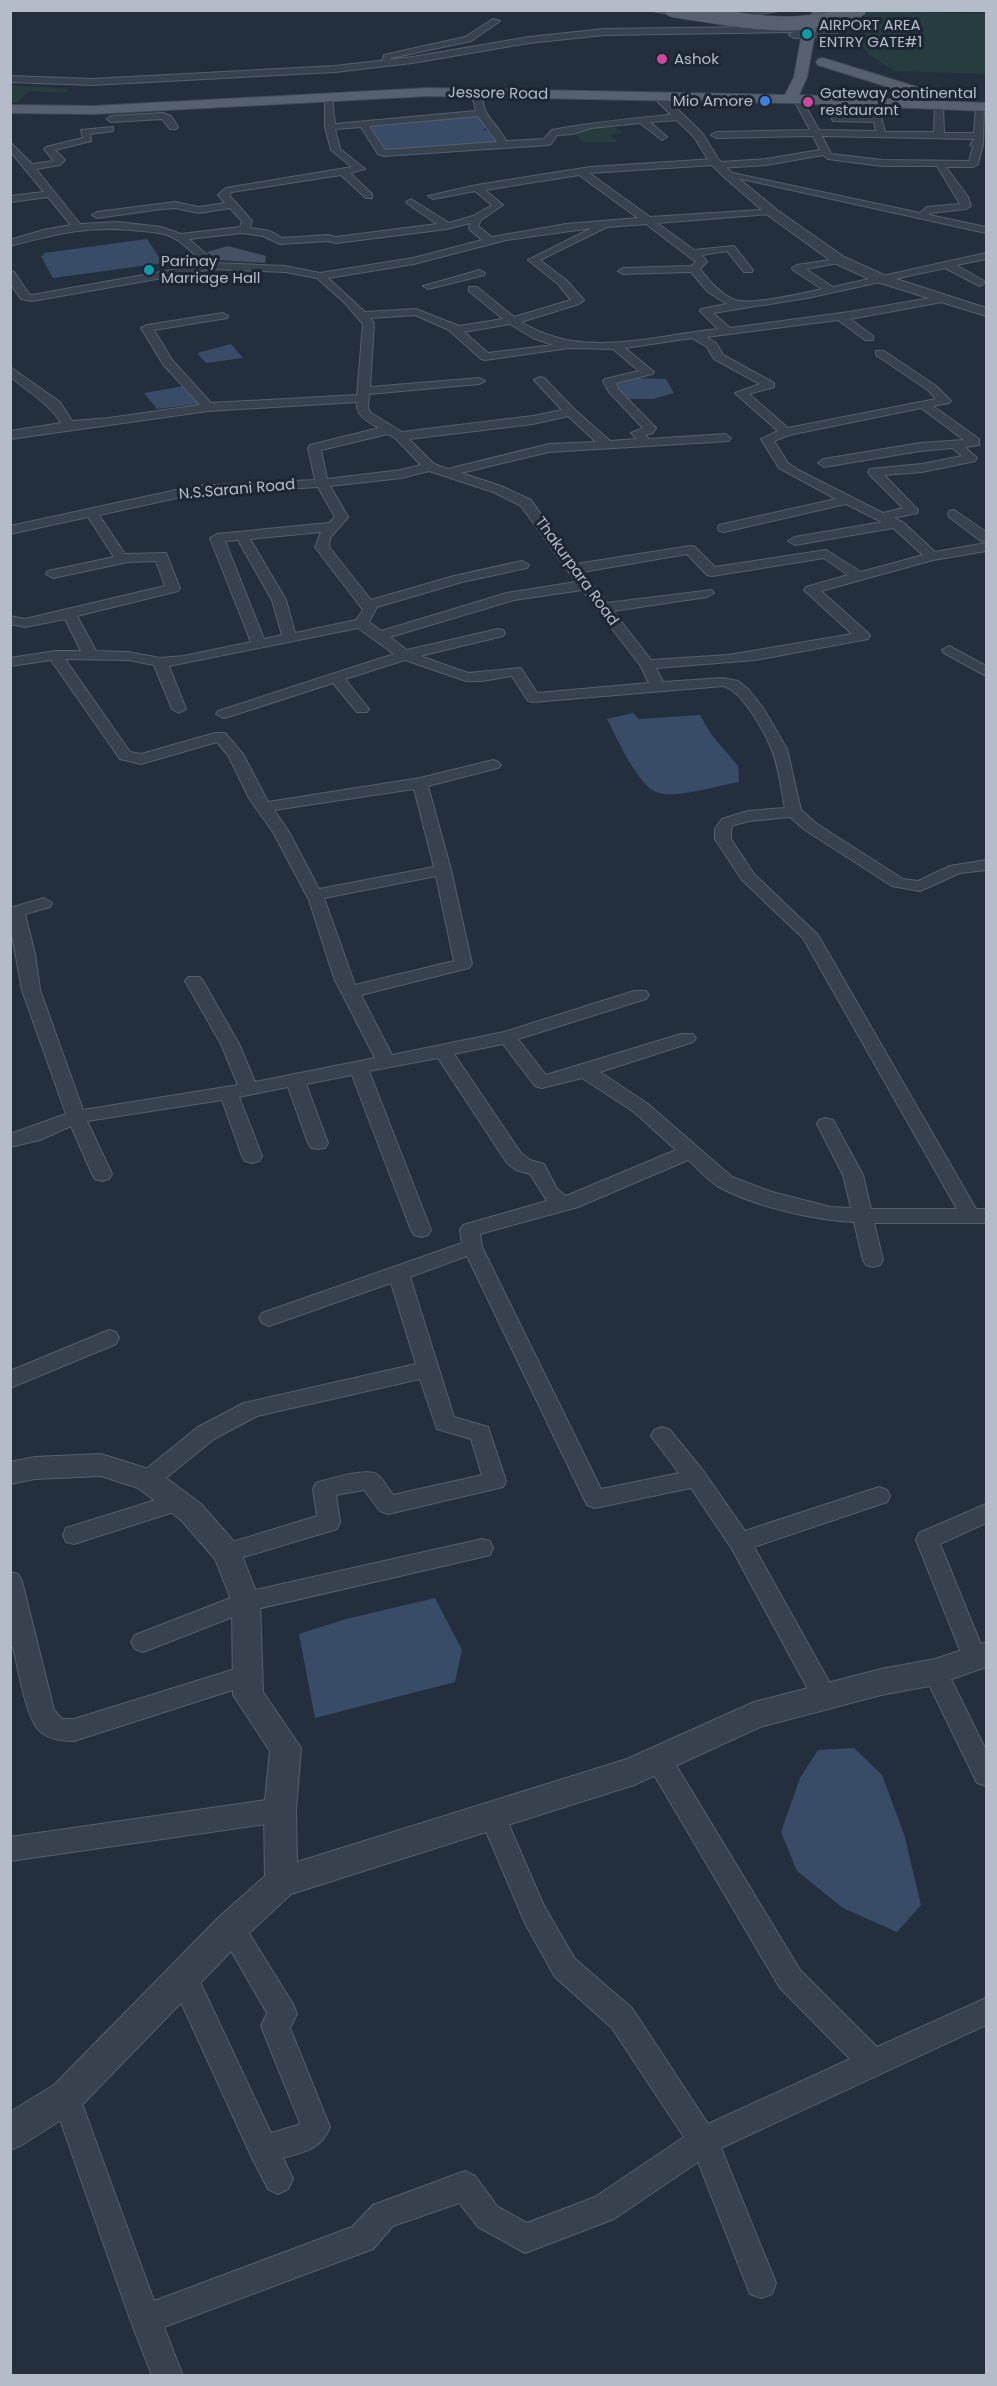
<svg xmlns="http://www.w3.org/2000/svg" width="997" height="2386" viewBox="0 0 997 2386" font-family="Poppins,sans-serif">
  <rect width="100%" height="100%" fill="#242f3e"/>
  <path fill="#263c3f" d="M864,11L986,14V74L894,71L869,55L863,47Z
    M11,85L69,89L65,93L29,91L17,102H11Z
    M866,105L893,107L896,119L852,118L851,108Z
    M609,123L623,133L610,135L618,142H583L573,131Z"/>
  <path fill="#394c67" d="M478,115L488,126L483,130L492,131L497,141L489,145L386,151L367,125Z
    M147,239L163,263L53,278L41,256L44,255V253Z
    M231,344L243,358L206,363L197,353Z
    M630,378L666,379L674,393L653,399H628L614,384Z
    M184,386L199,404L157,409L144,393Z
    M633,713L639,719L700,715L711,734L738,766L739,782C720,785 672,800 656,792C637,784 617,738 607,719Z
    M435,1598L462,1650L455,1682L315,1718L299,1634L346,1619Z
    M854,1748L882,1775L904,1834L921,1905L897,1932L843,1908L797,1871L781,1832L800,1778L818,1750Z"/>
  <path fill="#455162" d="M228,246L266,256L265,263L216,260L207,252Z"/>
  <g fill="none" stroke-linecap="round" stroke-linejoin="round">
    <g stroke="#565f6c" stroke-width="2">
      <path id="minor" d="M493,19L500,21L471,41L391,58L389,65L382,63L384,55L465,37Z
        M479,89L483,92C479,114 498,124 506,141L544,139L552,130C594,122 636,118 679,114L683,117L679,120L650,122L667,137L662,140L640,123L591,128L573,134L557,135L551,144L548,145L384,156L378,154L361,127L335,129L340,149L365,169L350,173L372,194V198H366L341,175L232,192L229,195L252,221L250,228L270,231L282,238L328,235L336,237L437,224L408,204L406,202L411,199L449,223L473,216L492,205L475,191L433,199L428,196L477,185L590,167L715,159L720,162L766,159L820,150L813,136L716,138L711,135L716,132L810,130L794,100L798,97L802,100L819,130L876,131L874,122L833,121L824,101L828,98L832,101L839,116L881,117L885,132H934L935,105L939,102L943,105L944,133H974L976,106L980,103L984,106L983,145L978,164L973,167H946L968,197L971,206L966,209L930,213L929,215L986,227V233L723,175L728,172L920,213L927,207L960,204L937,166H882L828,159L823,155L766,165L719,168L714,165L589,173L650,217L774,209L776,211L771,214L657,223L694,250L734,246L753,270L752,272H744L727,251L702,255L707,262L700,269C709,281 720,294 735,300C751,306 804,293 822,289L793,270L792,268L797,265L843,258V262L806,269L833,287L986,253V259L956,265L984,281L985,283L980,286L945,268L807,298L713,313L730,328L849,312L942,296L947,299L942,302L850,319L873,336V340H865L838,320L706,337L716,343L723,355L774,383V387L749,394L788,428L936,399L928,390L876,355V351H884L936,386L951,401L949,403L933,406L979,439V445L965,447L977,458L975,461L922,472L884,475L918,510L917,513L894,518L904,523L935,552L986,543V551L933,560L821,591L868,633L870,636L868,639L755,660L656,668L663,682L723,678L738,681L748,689L763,708L787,749L801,810L817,824L903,879L918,881L950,866L986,860V870L960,873L920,891L892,886L805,830L790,817L749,821L734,825L731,829V839L754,874L818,935L976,1209H986V1223H874L883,1260L880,1265L873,1267L866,1265L863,1260L854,1222C814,1220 756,1207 719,1187C708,1181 698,1168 688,1160L578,1207L480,1234L482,1247L601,1489L679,1473L651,1436L654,1430L662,1427L670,1430L704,1472L745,1531L879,1487L887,1490L890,1496L887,1502L754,1547L837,1696L834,1704L825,1707L816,1704L732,1549L691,1488L595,1508L587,1505L467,1256L410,1277L454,1417L488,1427L506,1481L503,1487L388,1514L380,1511L364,1490L336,1495L340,1522L337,1529L227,1562L219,1560L215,1553L219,1546L317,1516L313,1489L316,1483C328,1479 369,1467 378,1475C384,1480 388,1489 393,1495L482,1475L471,1439L437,1429L420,1379L257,1416L214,1439L156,1486L148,1489L140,1486L137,1480L140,1474L198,1427L244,1403L416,1364L391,1283L269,1326L262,1323L259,1318L262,1313L462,1243L460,1230L463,1225L547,1201L530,1174L516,1170L507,1163L438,1058L369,1071L431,1230L428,1235L421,1237L414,1235L411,1230L352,1075L306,1084L328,1143L325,1148L318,1149L311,1148L308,1143L288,1087L239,1097L262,1156L259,1161L252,1163L245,1161L242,1156L222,1100L87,1121L112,1174L109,1179L102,1181L95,1179L92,1174L71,1126L40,1140L10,1147V1134L66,1114L22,990L10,924V908L44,898L52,903L50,907L25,914L35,954L40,990L83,1110L238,1085L221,1044L185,981L188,977H200L203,981L239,1044L255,1082L375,1058L334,978L309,900L273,832L249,798L228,755L217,742L141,764L120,759L51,660L10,666V658L55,651H81L65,619L25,627L10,624V616L25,619L165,586L156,561L128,562L53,578L46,574L48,571L114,557L88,517L10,534V526L195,486L315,480L308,448L310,445L379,428C369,422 355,416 357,402L208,411L10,439V431L61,423C49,403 28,392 10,376V367L60,402L72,421L109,418L200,405L163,364L141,328L147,325L223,313L228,316L227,318L154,330L172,360L211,403L357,395L363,324L345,303L317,278L285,272L213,269L32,301L21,299L10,283V271L14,272L29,294L32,295L205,264C196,256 187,246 177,240C167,233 154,232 142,231C91,225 59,233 10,246V240L43,230L71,225L48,197L10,202V196L44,192L10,151V142L32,164L54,161L44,149L46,147L83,138L81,130L113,127V131L90,134L91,141L55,150L65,160L60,165L36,169L80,224L118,222L161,227L181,234L240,227L242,221L230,208L199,213L175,208L161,209L97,218L92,215L97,212L175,202L199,207L225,203L218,195L226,188L352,167L331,150L325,127V95L332,97L335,124L476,111L473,99L475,92ZM478,116L497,142L385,150L369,126ZM822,136L974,139L970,145L973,147L969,161L882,160L831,154ZM579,175L638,218L566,224L492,237L478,226L481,220L503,205L485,190ZM470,223L469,229L482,240L413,258L320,273L285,266L216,263L189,239L242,233L263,236L280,244L328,241L336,243L447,229ZM646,224L696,262L691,266L623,268L618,271L623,274L691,272L708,292L727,304L701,309L700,311L718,329C650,336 583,360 521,322L579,304L584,300L566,280L540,260L607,227ZM592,228L528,260L558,284L571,300L514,317L477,287H469V291L503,319L459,326L416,309L365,312L328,278L414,264L506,240ZM415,315L449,330L481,359L485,360L569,348L613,349L639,371L605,379L603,381L609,392L643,428L631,433L637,439L610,441L574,409L544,378L540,377L534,380L562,410L533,416L402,432L371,413L368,408L369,394L479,384L485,381L479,378L370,387L374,323L370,318ZM510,324L533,338L553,345L488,353L464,332ZM692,338L707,347L714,359L760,384L735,393L778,431L761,439L779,468L836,499L719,525L718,528L719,531L724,532L846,504L882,522L795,537L788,541L795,545L893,528L923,555L861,572L826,550L715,567L695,547L690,546L576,564L531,500L501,486L461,473L549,452L729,441L731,438L725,434L649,439L645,435L653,433L656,428L618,389L616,383L652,374L654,372L625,348ZM921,408L964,440L920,443L824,459L818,463L824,467L920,451L952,448L962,456L922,464L870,469L868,472L870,475L903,508L883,513L798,470L788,463L774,441L789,435ZM568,416L596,442L549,444L448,469L434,464L409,439L533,424ZM388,434L396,439L421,465L401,470L327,479L321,450ZM429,471L493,492L521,506L576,582L507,593L381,631L369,622L377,607L462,582L527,568L529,565L522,561L454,576L371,600L329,547L330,538L348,517L330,486L401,478ZM318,487L335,517L329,523L217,534L210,538L251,642L184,656L160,658L128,652L96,651L77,616L178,591L180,588L166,553L125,554L99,515L195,494ZM321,532L315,547L363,610L356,620L295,633L286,600L250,539ZM238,540L272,600L282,635L264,639L225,541ZM687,554L707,575L712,576L824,558L848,575L806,587L804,590L852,634L728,655L651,660L613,611L707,597L714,593L712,590L607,603L582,572ZM582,590L640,665L649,683L537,693L521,668L468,673L420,656L503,636L505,633L503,630L498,629L407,650L390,637L514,600ZM358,628L394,654L218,711L216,714L223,718L228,717L333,683L357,712H367L369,709L345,679L405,660L466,681H482L512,676L528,701L533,702L723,686C742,690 764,731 771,748C779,766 781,789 785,808L748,811L722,819L715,829V839L742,880L803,938L957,1209H871L863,1175L833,1120L826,1118L819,1120L817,1124L843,1175L851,1208L831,1207L772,1192L732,1177L648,1104L600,1072L693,1042L696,1038L693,1034H681L546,1075L518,1039L646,999L649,995L646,991H634L504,1032L392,1055L361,995L469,968L472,964L451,870L428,786L498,768L501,765L498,762L493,760L420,778L268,802L243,754L225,733H215L141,754L130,752L65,659L128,660L154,665L172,709L179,713L186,709L169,666ZM414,789L434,867L319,889L289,832L274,810ZM436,876L454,961L355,985L324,898ZM503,1044L535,1086L542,1088L582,1078L634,1112L676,1150L566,1196L557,1189L544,1164L530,1160L521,1153L454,1054Z
        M163,113L171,116L178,127L176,129H170L162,119L111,122L107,119L111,116Z
        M480,270L485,273L484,275L428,289L423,286Z
        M954,510L986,532V542L981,541L949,517L948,514L949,511Z
        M949,646L986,666V676L944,653L942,650Z
        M109,1330L116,1332L119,1338L116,1344L10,1388V1371Z
        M178,1493L186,1496L189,1502L186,1508L74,1544L66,1542L63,1535L66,1528Z
        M986,1504V1523L940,1544L986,1657L984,1665L975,1668L966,1665L963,1658L916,1540L919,1533Z
        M482,1539L490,1541L493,1548L490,1555L482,1557L248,1611L143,1652L135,1649L131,1642L135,1635L246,1592Z
        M10,1572L18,1574L22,1581L54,1710L62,1719H74L248,1665L257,1668L260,1675L257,1682L248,1685L74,1741C63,1741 51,1740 42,1733C26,1722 18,1667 13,1647L10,1648Z
        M935,1662L944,1665L986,1750V1786L977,1783L923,1672L926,1665Z
        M659,1749L668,1752L800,1970L877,2047L986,1998V2025L721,2148L776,2283L772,2294L761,2298L750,2294L698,2162L614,2219L525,2253L478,2227L459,2203L393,2226L373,2249L164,2327L183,2376H152L130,2319L52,2097L56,2087L66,2083L76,2087L154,2301L352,2227L373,2205L465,2171L475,2176L498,2207L527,2223L595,2197L684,2137L612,2028L555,1977L525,1923L480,1817L484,1809L493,1805L502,1809L544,1906L575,1959L632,2008L708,2124L850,2059L780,1988L650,1768L646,1760L650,1752Z
        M280,1798L289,1802L293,1810L289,1818L280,1822L10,1861V1837Z
        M231,1915L240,1919L293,2004L297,2014L290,2028L330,2127C321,2149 305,2152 283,2158L293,2179L288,2189L278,2194L268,2189L253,2160L169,1976L173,1967L183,1963L193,1967L271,2133L298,2125L300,2123L261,2026L267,2013L218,1928L222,1919Z"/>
    </g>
    <g stroke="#565f6c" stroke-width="2">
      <path id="tertiary" d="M647,10C664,10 689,7 703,16L698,19Z
        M707,10H785L739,17L711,15L708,14Z
        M809,26L814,29L811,32L832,31L837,34L832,37L794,38L789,35L793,32L604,35L529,43L412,63L335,72L92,85L10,82V76L92,79L335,66L412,57L529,37L604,29Z
        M660,95L664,96L702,133L719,160L732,173L777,210L844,257L884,275L986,308V316L874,281L834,263L769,216L724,177L711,164L694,137L656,100V96Z
        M101,1454L158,1472L201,1504L237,1545L241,1553L260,1602L263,1692L301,1748L296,1810L297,1862L627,1759L754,1702L881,1669L935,1659L986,1642V1667L935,1685L881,1695L760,1727L634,1785L291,1894L243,1939L78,2109L22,2145L10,2150V2112L54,2085L219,1917L265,1876L264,1810L270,1751L233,1695L232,1602L215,1559L181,1520L138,1488L101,1476L35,1479L10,1484V1462L35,1457Z"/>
    </g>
    <g stroke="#414a57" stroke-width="2">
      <path id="primary" d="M814,10H827L815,33L807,77L799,95L986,103V111L789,103L428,96L94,114L10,113V105L94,106L428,88L785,95L794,77L802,33Z
        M823,58L930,91L932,94L925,98L920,97L818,65L816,62L818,59Z"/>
    </g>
    <use href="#minor" fill="#38414e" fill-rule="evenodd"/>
    <use href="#tertiary" fill="#38414e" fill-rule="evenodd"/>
    <use href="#primary" fill="#56606e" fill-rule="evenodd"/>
    <g stroke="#414a57" stroke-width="15" stroke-linecap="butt">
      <path id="primary-bridge" d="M672,10C735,19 798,35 859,10"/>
    </g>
    <use href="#primary-bridge" stroke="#56606e" stroke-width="14"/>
  </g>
  <g fill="#0f9aa8" stroke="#1d2633" stroke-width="2">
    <circle cx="807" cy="34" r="6"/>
    <circle cx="149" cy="270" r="6"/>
  </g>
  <g fill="#d1479c" stroke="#1d2633" stroke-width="2">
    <circle cx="662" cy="59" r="6"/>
    <circle cx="808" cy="102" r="6"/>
  </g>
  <circle fill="#3f7fe0" stroke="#1d2633" stroke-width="2" cx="765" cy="101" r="6"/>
  <g text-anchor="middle" stroke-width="6" stroke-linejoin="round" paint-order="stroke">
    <g font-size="15" fill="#b4bcc9" stroke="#1d2633" text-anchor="start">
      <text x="819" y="30">AIRPORT AREA<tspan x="819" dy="17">ENTRY GATE#1</tspan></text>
      <text x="674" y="64">Ashok</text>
      <text x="820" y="98">Gateway continental<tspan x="820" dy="17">restaurant</tspan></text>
      <text x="753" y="106" text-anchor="end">Mio Amore</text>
      <text x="161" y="266">Parinay<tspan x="161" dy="17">Marriage Hall</tspan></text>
    </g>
    <g font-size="15" fill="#b4bcc9" stroke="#1d2633">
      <text transform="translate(498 93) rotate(1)" y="5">Jessore Road</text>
      <text transform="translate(237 489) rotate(-5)" y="5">N.S.Sarani Road</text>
      <text transform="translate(577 571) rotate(54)" y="5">Thakurpara Road</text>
    </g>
  </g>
  <rect width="997" height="2386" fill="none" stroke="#b4bcc9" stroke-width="24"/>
</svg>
